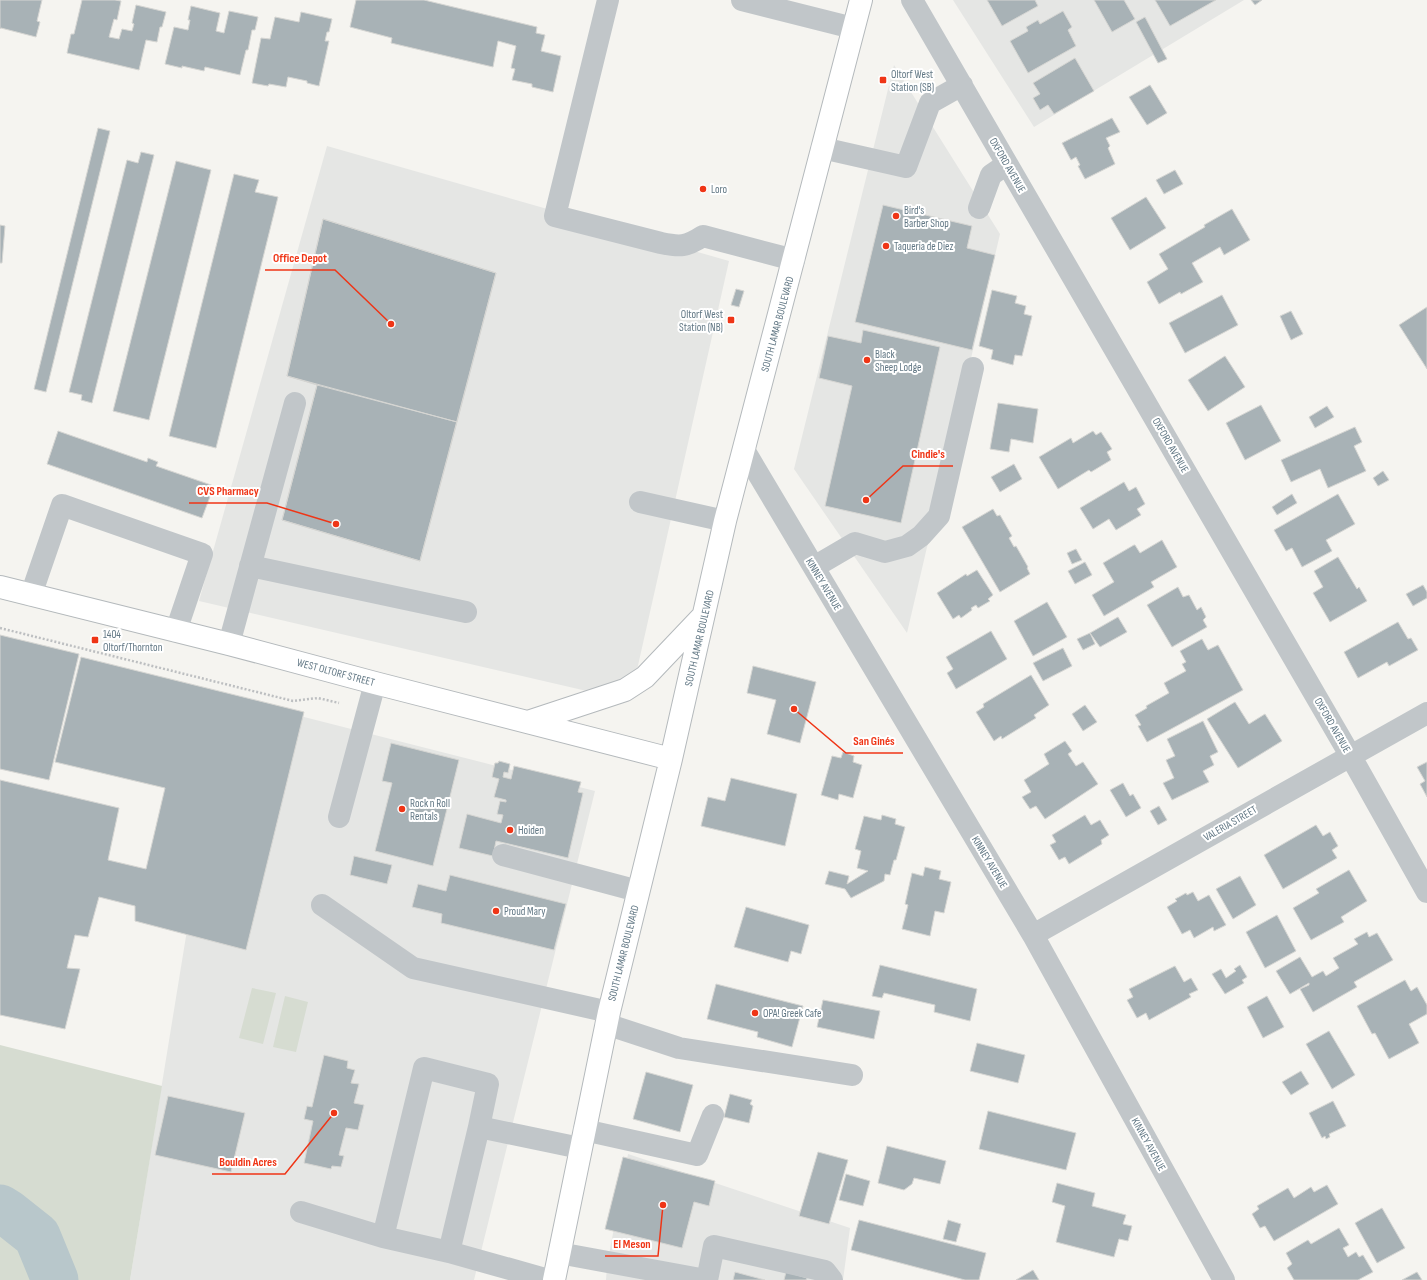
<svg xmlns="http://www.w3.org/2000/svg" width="1427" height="1280" viewBox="0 0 1427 1280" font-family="'Sofia Sans Condensed',sans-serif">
  <rect width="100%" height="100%" fill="#f5f4f0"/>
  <path fill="#e5e6e4" d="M953,0H1244L1034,127Z
    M894,65L1000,234L907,633L794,469Z
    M327,146L729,261L630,701L199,601Z
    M225,697L595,791L474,1280H130Z
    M628,1154L850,1228L843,1280H606L607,1265Z"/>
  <path fill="#d6dcd1" d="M252,988L276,993L263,1044L239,1038Z
    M285,996L308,1002L296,1052L273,1047Z
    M0,1045L162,1086L130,1280H0Z"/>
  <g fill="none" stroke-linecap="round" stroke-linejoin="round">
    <path stroke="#b8c7cb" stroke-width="47" d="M0,1208L8,1213L37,1236L55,1280"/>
  </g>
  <path fill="#a8b2b6" stroke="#d6d6d3" d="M0,0H42L37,21L40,22L36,37L1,28L0,29Z
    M82,0H115L121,1L117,20L114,19L109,37L119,39L122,29L132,31L134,24L132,23L136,5L166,12L162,27H160L157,42L146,40L139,70L67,53L71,34H74Z
    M356,0H424L537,27L536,33L545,35L541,51L561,56L553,92L532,87V84L512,80L515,69L511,68L516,46L498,41L493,67L391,43L392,38L350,27Z
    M987,0H1035L1038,6L1002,26Z
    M1094,0H1124L1135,19L1112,32Z
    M1155,0H1216L1170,26Z
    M1251,0H1262L1255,5Z
    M191,6L220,13L216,31L224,33L229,11L258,17L255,30H252L248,50H246L240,75L205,67L204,71L182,66V68L165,64L174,27L188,30L190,20H188Z
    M1063,11L1072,27L1068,30L1076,46L1028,73L1010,41L1028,31L1026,27L1038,20L1040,24Z
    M301,12L332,19L329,32H327L325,41H329L319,86L307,83V81L288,77L286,87L269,84L268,86L252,83L261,38L270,39L275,17L299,22Z
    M1145,17L1167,59L1158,63L1136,22Z
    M1075,58L1094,91L1054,114L1048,105L1040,110L1033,98L1040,94L1033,83Z
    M1150,85L1167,113L1147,125L1129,97Z
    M1112,118L1120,132L1106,138L1110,146L1108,148L1115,164L1085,179L1078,166L1080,165L1076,157L1071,160L1062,143Z
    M98,128L110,131L46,392L34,389Z
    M141,152L154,155L92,403L81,400L82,395L69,392L127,160L138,163Z
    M176,161L211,170L149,420L113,411Z
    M1175,170L1183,184L1164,194L1156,180Z
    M234,174L259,180L255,192L278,197L216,448L169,436Z
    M1146,197L1166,228L1130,250L1111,218Z
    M883,205L972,226L967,248L995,255L972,350L855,322Z
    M1232,209L1250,240L1224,255L1220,247L1192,263L1203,282L1181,294L1180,292L1159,304L1147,282L1168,269L1159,254L1205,227L1204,225Z
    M323,219L496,273L420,561L282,520L317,385L287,376Z
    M323,219L496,273L457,422L287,376Z
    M0,225L5,226L2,263H0Z
    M736,289L744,291L739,307L731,305Z
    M992,290L1017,296L1015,303L1026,306L1024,314L1032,316L1022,356L1015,355L1013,365L991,359L993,350L979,346Z
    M1222,295L1238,325L1185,353L1169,323Z
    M1427,307V369L1399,325Z
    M1291,311L1303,334L1291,340L1280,316Z
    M863,330L940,347L901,523L825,506L852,386L819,378L828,336L861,343Z
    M1225,356L1245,387L1208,411L1188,380Z
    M317,385L457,422L420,561L282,520Z
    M998,403L1038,409L1033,443L1011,439L1009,452L990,449Z
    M1261,405L1281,441L1245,460L1226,423Z
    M1327,406L1334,417L1315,428L1309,417Z
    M1355,427L1362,442L1354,446L1366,471L1328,488L1320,469L1291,482L1281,460Z
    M58,431L147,462L148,458L158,462L156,466L214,486L202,518L47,464Z
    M1093,431L1096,435L1101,432L1112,449L1107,452L1111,460L1091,472L1089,470L1058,489L1039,457L1071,438L1073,443Z
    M1014,464L1022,479L1000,492L991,477Z
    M1383,471L1389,480L1378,486L1373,478Z
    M1124,482L1129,491L1136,487L1145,504L1137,509L1141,515L1116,530L1109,519L1093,529L1080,508Z
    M1292,494L1297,503L1277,515L1272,507Z
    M1338,494L1355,524L1326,540L1332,551L1302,567L1292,548L1286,551L1274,530Z
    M993,509L997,516L1000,515L1012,536L1009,538L1014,547L1016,546L1028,567L1027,568L1030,574L1000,592L962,527Z
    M1162,540L1177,567L1151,582L1154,587L1104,616L1092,595L1114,582L1103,563L1134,545H1135L1140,553Z
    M1076,549L1082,560L1072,564L1067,553Z
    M1338,557L1357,589L1359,587L1367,601L1330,622L1313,593L1323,587L1314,571Z
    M1085,562L1092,575L1075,584L1068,571Z
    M977,570L993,595L988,599L990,601L978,608L976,605L971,608L972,610L961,618L959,615L953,619L937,593L966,574L967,576Z
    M1423,585L1427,592V598L1413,606L1406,594Z
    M1178,587L1183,597L1189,595L1197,610L1201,607L1206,617L1203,620L1207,627L1172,647L1147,605Z
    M1047,602L1067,637L1033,656L1014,621Z
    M1118,617L1127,632L1100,647L1090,633Z
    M1398,622L1408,639L1411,638L1418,650L1389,666L1387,662L1358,678L1344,652Z
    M991,631L1007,659L956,689L947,673L953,669L946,657Z
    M1090,633L1095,644L1083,650L1077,639Z
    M0,635L79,654L49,780L0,769Z
    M1202,639L1208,650L1218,645L1243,690L1147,742L1138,726L1141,725L1135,715L1147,708L1146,706L1169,693L1164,683L1186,671L1182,664L1186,662L1180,651Z
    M1063,648L1072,666L1043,681L1033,663Z
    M81,657L304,712L246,950L135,921V906L99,897L88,937L75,935L67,968L80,969L65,1029L0,1015V780L119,808L108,860L146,869L165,788L55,762Z
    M753,666L816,682L800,743L767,734L776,700L747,693Z
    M1031,675L1049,705L1034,715L1036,718L1002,739L1001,736L994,741L976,712L984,707L983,704Z
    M1235,702L1249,724L1265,714L1282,741L1238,768L1207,719Z
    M1085,705L1097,722L1083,731L1072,714Z
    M1203,721L1218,752L1210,756L1214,765L1203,771L1209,782L1172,800L1163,783L1174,778L1166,760L1175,756L1167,739Z
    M1065,741L1072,751L1068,754L1076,766L1083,762L1098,784L1045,819L1036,806L1030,809L1022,797L1031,792L1024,780L1049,764L1044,754Z
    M391,743L459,760L433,866L375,851L392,783L382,781Z
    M843,752L854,756L853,762L862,765L853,798L839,794L838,800L821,795L832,756L841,758Z
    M499,761L510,764L508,773L504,772L503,777L511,779L514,766L581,782L578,792L583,793L568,858L496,841L493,856L459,848L467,814L501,823L503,815L497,814L500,801L506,802V800L494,797L499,779L492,777L495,763H498Z
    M1427,762V797L1420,784L1425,781L1417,767Z
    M731,778L797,794L785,846L701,826L708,797L725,801Z
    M1123,783L1130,796L1133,794L1141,808L1126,817L1110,790Z
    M1159,806L1167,820L1158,825L1150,811Z
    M882,815L896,819L895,824L905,827L896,860H894L890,875L885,874L884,881L851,898L845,889L825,884L829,871L849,876L847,884L868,871L857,868L861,851L855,849L864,816L881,820Z
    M1085,815L1091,825L1100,820L1109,835L1101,840L1102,844L1069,864L1065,857L1059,860L1050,845L1056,842L1052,835Z
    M1316,825L1323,836L1330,832L1338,846L1332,850L1337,858L1283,889L1264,855Z
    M354,856L392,865L387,884L350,875Z
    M925,867L941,871L939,879L951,882L944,913L935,911L930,936L902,929L908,905L905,904L912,873L923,876Z
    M1349,870L1367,901L1341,917L1344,922L1311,940L1293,908L1319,893L1316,889Z
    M450,875L566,904L554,950L441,923L442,914L412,907L418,884L446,891Z
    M1240,876L1256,905L1233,919L1216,889Z
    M1193,892L1198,901L1209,895L1226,925L1214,931L1213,927L1194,938L1190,930L1182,934L1167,907L1177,901L1175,899L1179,897L1186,893L1187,895Z
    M746,907L809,925L801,954L791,951L788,962L734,947Z
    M1277,915L1296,951L1265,968L1246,932Z
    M1367,932L1369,937L1377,933L1393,960L1354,982L1357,987L1313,1012L1300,989L1309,985V983L1290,994L1276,971L1300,957L1312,977L1323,971L1326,976L1339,968L1333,958L1358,944L1354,939Z
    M880,965L977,989L970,1021L934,1012L935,1005L884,993L882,998L872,996Z
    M1240,965L1247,977L1242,980L1244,983L1225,994L1212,974L1221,969L1226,978L1236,971L1234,969Z
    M1175,966L1184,982L1191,978L1198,990L1189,994L1191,997L1149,1020L1146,1013L1137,1018L1127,1000L1133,997L1129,989Z
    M1405,980L1411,991L1417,987L1427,1005V1014L1409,1024L1419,1043L1389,1059L1375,1033L1372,1034L1357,1006Z
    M716,984L803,1006L792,1047L757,1037L758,1032L707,1019Z
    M1267,996L1284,1027L1263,1038L1247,1007Z
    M823,1000L880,1011L874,1039L817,1027Z
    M1329,1031L1355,1075L1332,1089L1306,1044Z
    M977,1043L1025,1055L1018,1083L970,1071Z
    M324,1055L348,1061L347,1068L355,1070L351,1083L359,1084L354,1103L364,1105L358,1130L346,1128L339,1155L344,1156L341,1167L332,1166L331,1169L304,1163L313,1121L304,1119L307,1106L312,1107Z
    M1301,1071L1309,1084L1291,1095L1282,1082Z
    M646,1072L693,1085L680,1132L633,1119Z
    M730,1094L752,1100L750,1104L753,1106L749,1123L724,1117Z
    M168,1096L245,1113L231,1172L155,1155Z
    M1333,1101L1346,1126L1329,1134L1330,1137L1326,1139L1325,1136L1322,1138L1309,1113Z
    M988,1111L1076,1133L1066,1170L979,1149Z
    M887,1146L946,1161L940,1184L914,1178L912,1184L904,1190L878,1183Z
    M818,1152L848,1160L829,1224L799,1216Z
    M623,1157L715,1181L709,1206L694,1202L682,1248L605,1229Z
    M846,1174L870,1181L863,1206L839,1200Z
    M1057,1183L1095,1193L1092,1206L1126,1215L1123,1224L1132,1226L1128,1241L1119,1239L1114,1257L1056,1242L1065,1206L1052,1202Z
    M1327,1185L1338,1204L1274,1241L1265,1226L1260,1228L1252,1214L1259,1209L1257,1206L1288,1188L1294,1198L1311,1187L1314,1192Z
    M1382,1208L1405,1248L1377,1263L1355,1223Z
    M859,1220L986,1253L979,1280H965L851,1250Z
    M948,1220L961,1224L956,1242L943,1239Z
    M1339,1228L1349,1245L1343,1248L1348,1257L1356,1252L1359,1257L1363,1255L1373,1272L1358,1280H1294L1287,1268L1292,1264L1286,1253L1308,1240L1311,1244Z
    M1033,1270L1039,1280H1016Z
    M735,1272L765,1280H733Z
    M786,1272L807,1278L806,1280H784Z
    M1417,1272L1422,1280H1402Z"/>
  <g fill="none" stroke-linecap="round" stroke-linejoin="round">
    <g stroke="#b4b9bc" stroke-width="24">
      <path id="major" d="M0,587L229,644L375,683L671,759
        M528,722L625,690L645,677L703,616
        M554,1280L609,1012L671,759L725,521L861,0"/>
    </g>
    <path stroke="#bdbfc1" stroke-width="2.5" stroke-dasharray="2 2" stroke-linecap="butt" d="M0,628L293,701L318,698L339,703"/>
    <path stroke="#c1c6c9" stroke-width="22" d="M608,0L555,216L661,243C680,247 686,247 703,236L794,260
      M742,0L853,28
      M912,0L1350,755L1427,892
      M822,148L906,167L930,103L962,85
      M979,208L991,175L1007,164
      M744,450L1033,935L1224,1280
      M640,502L725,521
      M250,566L466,612
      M814,567L855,543L885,552L907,546L921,536L939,516L973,368
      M31,595L62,505L202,554L176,631
      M229,644L295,403
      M339,817L375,683
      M503,855L638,891
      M322,905L413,968L609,1012
      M1033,935L1427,713
      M606,1024L679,1048L852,1075
      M584,1130L697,1155L713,1115
      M301,1212L383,1237L424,1068L488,1084L479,1127L580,1148
      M383,1237L449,1252L479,1127
      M449,1252L549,1280
      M559,1253L706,1280
      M707,1280L714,1246L825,1271L832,1280"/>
    <use href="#major" stroke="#fff" stroke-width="22"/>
  </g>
  <g fill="#ef3516" stroke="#fff" stroke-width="1.5">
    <rect x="879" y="76" width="8" height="8" rx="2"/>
    <circle cx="703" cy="189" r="4"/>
    <circle cx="896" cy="216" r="4"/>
    <circle cx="886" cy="246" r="4"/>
    <rect x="727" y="316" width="8" height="8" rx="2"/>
    <circle cx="867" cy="360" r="4"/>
    <rect x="91" y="636" width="8" height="8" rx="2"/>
    <circle cx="402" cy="809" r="4"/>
    <circle cx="510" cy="830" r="4"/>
    <circle cx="496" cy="911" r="4"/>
    <circle cx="755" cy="1013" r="4"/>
  </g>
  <g text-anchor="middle" stroke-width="4" stroke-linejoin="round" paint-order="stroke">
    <g font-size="11" fill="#617784" stroke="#fff" text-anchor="start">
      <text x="891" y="78">Oltorf West<tspan x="891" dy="13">Station (SB)</tspan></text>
      <text x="711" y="193">Loro</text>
      <text x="904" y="214">Bird's<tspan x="904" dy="13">Barber Shop</tspan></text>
      <text x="894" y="250">Taqueria de Diez</text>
      <text x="723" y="318" text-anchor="end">Oltorf West<tspan x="723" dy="13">Station (NB)</tspan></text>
      <text x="875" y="358">Black<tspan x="875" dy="13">Sheep Lodge</tspan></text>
      <text x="103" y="638">1404<tspan x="103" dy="13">Oltorf/Thornton</tspan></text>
      <text x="410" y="807">Rock n Roll<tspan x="410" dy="13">Rentals</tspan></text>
      <text x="518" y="834">Hoiden</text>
      <text x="504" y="915">Proud Mary</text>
      <text x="763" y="1017">OPA! Greek Cafe</text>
    </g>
    <g font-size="11" fill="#617784" stroke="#fff">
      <text transform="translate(1008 165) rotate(60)" y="4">OXFORD AVENUE</text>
      <text transform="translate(777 324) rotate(-75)" y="4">SOUTH LAMAR BOULEVARD</text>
      <text transform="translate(1171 445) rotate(60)" y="4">OXFORD AVENUE</text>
      <text transform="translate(824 584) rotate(59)" y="4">KINNEY AVENUE</text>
      <text transform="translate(699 638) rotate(-77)" y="4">SOUTH LAMAR BOULEVARD</text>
      <text transform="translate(336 672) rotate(15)" y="4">WEST OLTORF STREET</text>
      <text transform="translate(1333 725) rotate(60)" y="4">OXFORD AVENUE</text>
      <text transform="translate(1230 823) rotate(-30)" y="4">VALERIA STREET</text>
      <text transform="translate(990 862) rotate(59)" y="4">KINNEY AVENUE</text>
      <text transform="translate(623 953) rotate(-76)" y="4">SOUTH LAMAR BOULEVARD</text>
      <text transform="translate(1149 1144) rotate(61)" y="4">KINNEY AVENUE</text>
    </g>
  </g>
  <path fill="none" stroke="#ef3516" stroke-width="1.5" d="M391 324L335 270H265M866 500L903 466H953M336 524L267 503H189M794 709L846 753H903M334 1113L285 1174H212M663 1205L658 1256H605"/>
  <g fill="#ef3516" stroke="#fff" stroke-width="1.5">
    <circle cx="391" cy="324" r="4"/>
    <circle cx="866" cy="500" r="4"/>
    <circle cx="336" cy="524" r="4"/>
    <circle cx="794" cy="709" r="4"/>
    <circle cx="334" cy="1113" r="4"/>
    <circle cx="663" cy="1205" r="4"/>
  </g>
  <g font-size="12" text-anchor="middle" font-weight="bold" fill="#ef3516" stroke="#fff" stroke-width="4" stroke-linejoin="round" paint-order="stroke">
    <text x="300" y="262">Office Depot</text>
    <text x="928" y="458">Cindie's</text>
    <text x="228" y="495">CVS Pharmacy</text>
    <text x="874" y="745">San Ginés</text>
    <text x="248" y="1166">Bouldin Acres</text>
    <text x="632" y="1248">El Meson</text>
  </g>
</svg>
